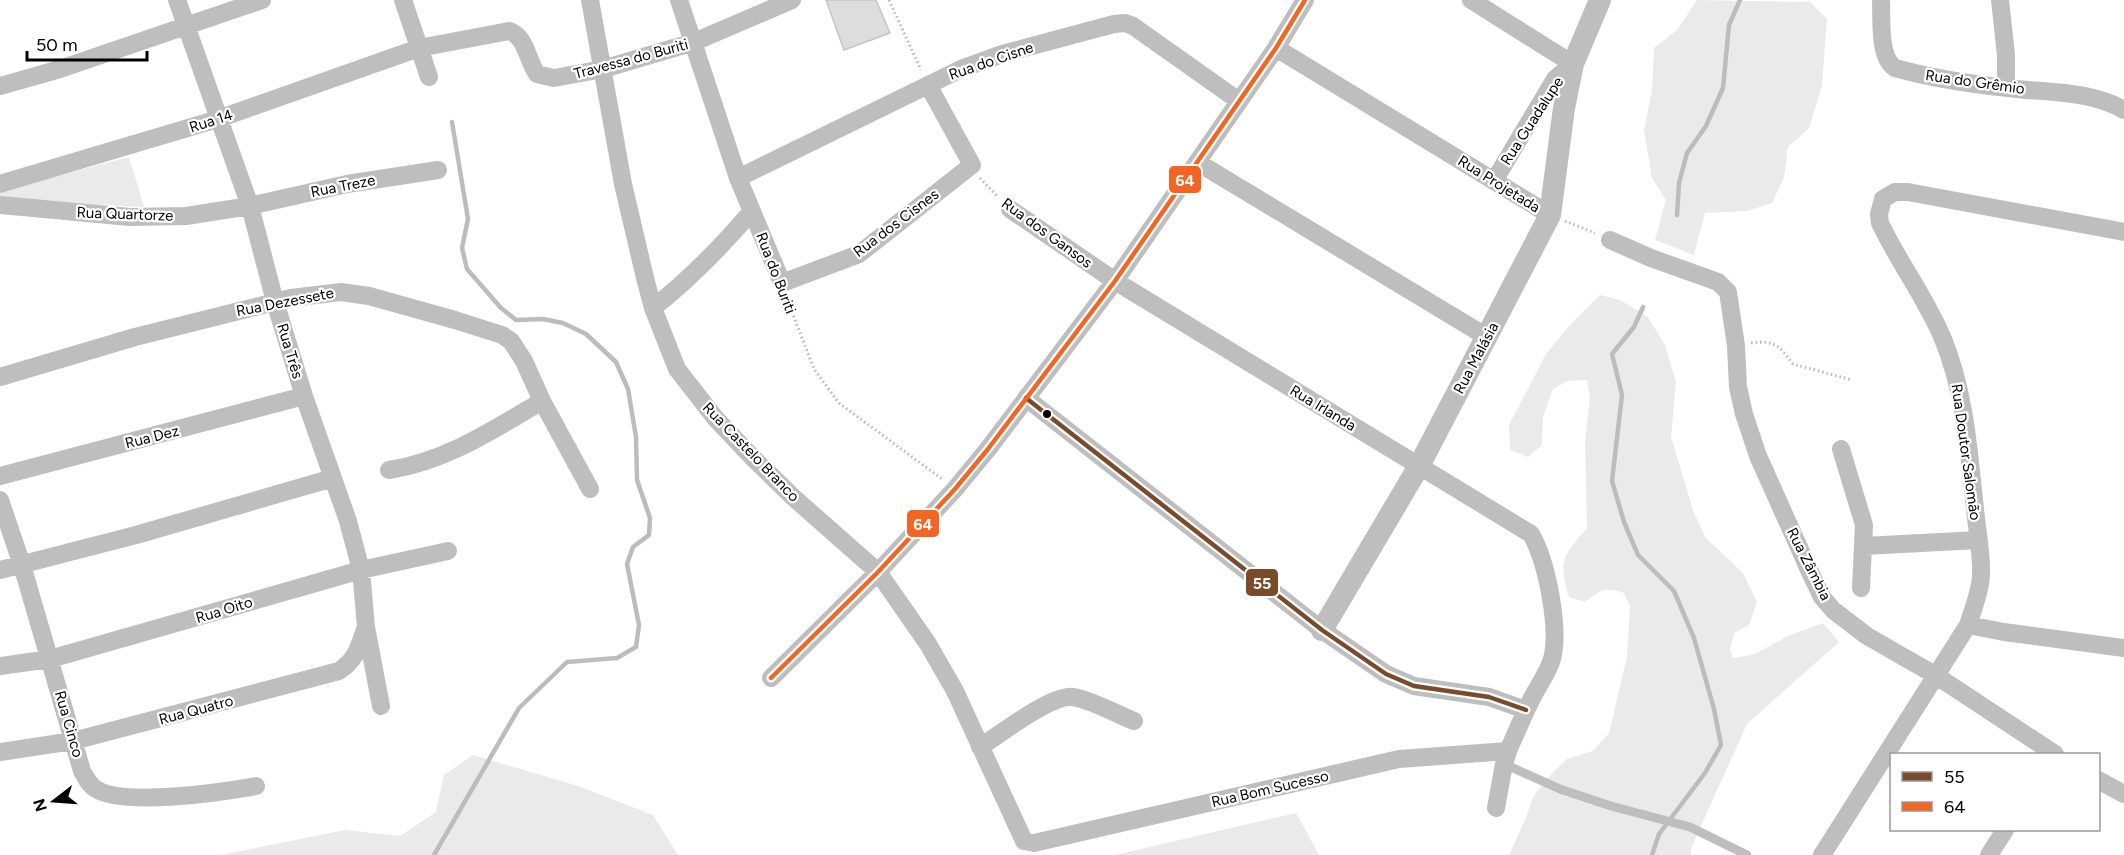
<svg xmlns="http://www.w3.org/2000/svg" width="2124" height="855" viewBox="0 0 2124 855" font-family="Figtree,sans-serif">
  <rect width="100%" height="100%" fill="#fff"/>
  <path fill="#eaeaea" d="M1697,0L1810,2L1827,19L1822,86L1809,128L1788,147L1784,177L1772,203L1747,211L1705,213L1694,255L1655,240L1666,200L1652,178L1644,130L1652,90L1654,48L1677,30Z
    M129,157L144,207L0,201V191Z
    M1600,295L1620,300L1648,317L1665,345L1676,382L1671,437L1694,513L1706,538L1743,573L1757,602L1749,625L1734,633L1730,649L1733,658L1755,654L1788,636L1823,623L1839,642L1747,724L1691,848V855H1509L1525,820L1533,797L1555,770L1567,759L1593,751L1609,733L1627,657L1630,606L1624,593C1604,587 1602,589 1585,602L1569,597C1558,560 1563,556 1587,528L1585,441L1590,398L1587,380L1567,381L1553,389L1543,417L1542,445L1528,457L1510,450L1509,425L1546,354L1569,326Z
    M473,755L578,786L653,815L678,855H221L345,830L400,836L436,812L444,775Z
    M1296,813L1319,855H1115Z"/>
  <g fill="none" stroke-linecap="round" stroke-linejoin="round">
    <path stroke="#bcbcbc" stroke-width="4.5" d="M1677,215L1679,183L1687,153L1706,126L1723,88L1729,25L1740,0
      M1643,307L1634,327L1612,354L1622,395L1612,481L1624,522L1638,555L1674,591L1694,638L1714,709L1721,745L1705,773L1659,834L1652,855
      M434,855L519,708L567,662L617,658L636,647L639,625L627,564L633,547L649,535L650,518L637,480L636,437L628,389L616,362L586,334L563,323L543,319L516,320L501,308L467,269L462,248L468,219L452,122"/>
  </g>
  <path fill="#ddd" stroke="#c5c5c5" stroke-width="1.5" d="M826,0H876L890,33L844,50Z"/>
  <g fill="none" stroke-linecap="round" stroke-linejoin="round">
    <path stroke="#b8b8b8" stroke-width="3" stroke-dasharray="1.5 3" stroke-linecap="butt" d="M889,0L921,70
      M980,178L998,197
      M1565,221L1595,233
      M787,299L814,369L839,403L942,479
      M1751,343C1776,340 1779,346 1793,364L1852,380"/>
    <path stroke="#bebebe" stroke-width="9" d="M1504,764L1560,789L1611,806L1690,827L1747,855"/>
    <path stroke="#bebebe" stroke-width="18" d="M177,0L250,206L275,302L304,396L348,521L361,570L366,627L381,706
      M403,0L429,77
      M590,0L623,184L645,278L653,308L677,369L716,419L754,459L793,497L878,572L928,644L955,691L1024,841L1034,843L1399,759L1508,751
      M679,0L738,178L782,283L859,254L972,165L928,85
      M1471,0L1573,64L1555,79L1494,181
      M1881,0C1882,18 1878,57 1895,68C1931,78 1970,84 2008,88C2047,93 2089,90 2124,110
      M2000,0L2006,55V88
      M1276,48L1550,215
      M0,86L60,69L262,0
      M1197,162L1487,337
      M738,178L961,69L1002,54L1114,24L1125,23L1133,26L1239,101
      M0,184L218,119L419,48L509,31C526,36 527,60 537,74L554,78L603,69L694,42L792,0
      M0,205L130,217L186,216L250,206L347,184L438,170
      M1010,209L1115,281L1531,534C1547,562 1560,628 1552,659C1548,672 1539,685 1533,696C1524,714 1516,733 1508,751L1504,764L1496,808
      M1610,240L1651,258L1718,282L1728,292L1736,346L1738,387L1744,414L1758,456L1810,572L1822,597L1833,610L1867,636L1935,675L2055,754
      M653,308C690,279 721,247 751,212
      M0,377L135,337L291,298L341,292L369,296L455,320L502,335L511,341L524,361L542,401L590,489
      M1026,398L1322,630L1386,674L1414,686L1489,697L1526,710
      M1841,449L1864,525L1861,588
      M389,470C446,461 493,430 542,401
      M0,476L304,396
      M0,500L22,565L82,771C86,778 89,785 96,789C124,807 222,792 256,786
      M1864,546L1978,540
      M0,570L136,535L333,478
      M1968,625L2004,632L2124,648
      M0,666L50,659L361,570L448,551
      M771,678L878,572L955,489L988,449L1115,281L1276,48L1305,0
      M980,747C999,735 1052,694 1073,697C1092,700 1116,714 1134,721
      M0,752L73,741L339,671C356,660 359,647 365,629
      M2098,780L2124,794
      M1822,855L1968,625C1973,609 1980,593 1981,576C1982,554 1977,531 1975,509C1969,453 1965,392 1943,339C1926,298 1899,263 1880,223L1879,214L1883,199L1895,192H1908L2124,232
      M1989,855L2005,830"/>
    <path stroke="#bebebe" stroke-width="22" d="M1322,630L1419,466L1550,215L1564,108L1573,64L1600,0"/>
    <g stroke="#fff" stroke-width="9">
      <path id="bus-1" d="M1026,398L1322,630L1386,674L1414,686L1489,697L1526,710"/>
    </g>
    <g stroke="#fff" stroke-width="9">
      <path id="bus-2" d="M771,678L878,572L955,489L988,449L1115,281L1276,48L1305,0"/>
    </g>
    <use href="#bus-1" stroke="#7a4b2a" stroke-width="4.5"/>
    <use href="#bus-2" stroke="#f26522" stroke-width="4.5"/>
  </g>
  <circle fill="#000" stroke="#fff" stroke-width="2" cx="1047" cy="414" r="5"/>
  <g text-anchor="middle" stroke-width="4.5" stroke-linejoin="round" paint-order="stroke">
    <g font-size="15" fill="#000" stroke="#fff">
      <text transform="translate(631 59) rotate(-15)" y="5">Travessa do Buriti</text>
      <text transform="translate(991 61) rotate(-19)" y="5">Rua do Cisne</text>
      <text transform="translate(1975 82) rotate(8)" y="5">Rua do Grêmio</text>
      <text transform="translate(211 121) rotate(-18)" y="5">Rua 14</text>
      <text transform="translate(1532 121) rotate(-57)" y="5">Rua Guadalupe</text>
      <text transform="translate(1499 184) rotate(32)" y="5">Rua Projetada</text>
      <text transform="translate(343 186) rotate(-11)" y="5">Rua Treze</text>
      <text transform="translate(125 214) rotate(2)" y="5">Rua Quartorze</text>
      <text transform="translate(896 223) rotate(-37)" y="5">Rua dos Cisnes</text>
      <text transform="translate(1047 233) rotate(36)" y="5">Rua dos Gansos</text>
      <text transform="translate(776 273) rotate(69)" y="5">Rua do Buriti</text>
      <text transform="translate(285 302) rotate(-11)" y="5">Rua Dezessete</text>
      <text transform="translate(290 351) rotate(73)" y="5">Rua Três</text>
      <text transform="translate(1476 358) rotate(-62)" y="5">Rua Malásia</text>
      <text transform="translate(1323 408) rotate(31)" y="5">Rua Irlanda</text>
      <text transform="translate(152 437) rotate(-14)" y="5">Rua Dez</text>
      <text transform="translate(751 452) rotate(46)" y="5">Rua Castelo Branco</text>
      <text transform="translate(1966 452) rotate(82)" y="5">Rua Doutor Salomão</text>
      <text transform="translate(1809 564) rotate(63)" y="5">Rua Zâmbia</text>
      <text transform="translate(224 610) rotate(-17)" y="5">Rua Oito</text>
      <text transform="translate(196 710) rotate(-15)" y="5">Rua Quatro</text>
      <text transform="translate(69 724) rotate(74)" y="5">Rua Cinco</text>
      <text transform="translate(1270 789) rotate(-13)" y="5">Rua Bom Sucesso</text>
    </g>
  </g>
  <g stroke="#fff" stroke-width="2">
    <rect x="1168" y="165" width="34" height="29" rx="6" fill="#f26522"/>
    <rect x="906" y="509" width="34" height="29" rx="6" fill="#f26522"/>
    <rect x="1245" y="568" width="34" height="29" rx="6" fill="#7a4b2a"/>
  </g>
  <g font-size="16" text-anchor="middle" font-weight="bold" fill="#fff">
    <text x="1185" y="186">64</text>
    <text x="923" y="530">64</text>
    <text x="1262" y="589">55</text>
  </g>
  <rect x="1890" y="753" width="210" height="78" fill="#ffffff" stroke="#999999" stroke-width="1.5"/>
  <rect x="1902" y="772" width="30" height="9" fill="#7a4b2a" stroke="#999999" stroke-width="1.5"/>
  <text x="1944" y="783" font-size="18" fill="#000000">55</text>
  <rect x="1902" y="802" width="30" height="9" fill="#f26522" stroke="#999999" stroke-width="1.5"/>
  <text x="1944" y="813" font-size="18" fill="#000000">64</text>
  <g transform="translate(54 801) rotate(253)" stroke="#ffffff" stroke-width="4.5" paint-order="stroke">
  <path d="M0-4.5L10 22L0 15L-10 22Z" fill="#000000"/>
  <text y="-9" font-size="16" font-weight="bold" text-anchor="middle" fill="#000000">N</text>
  </g>
  <path d="M27 51v9h120v-9" fill="none" stroke="#000000" stroke-width="3"/>
  <text x="36" y="51" font-size="18" fill="#000000" stroke="#ffffff" stroke-width="4.5" paint-order="stroke">50 m</text>
</svg>
